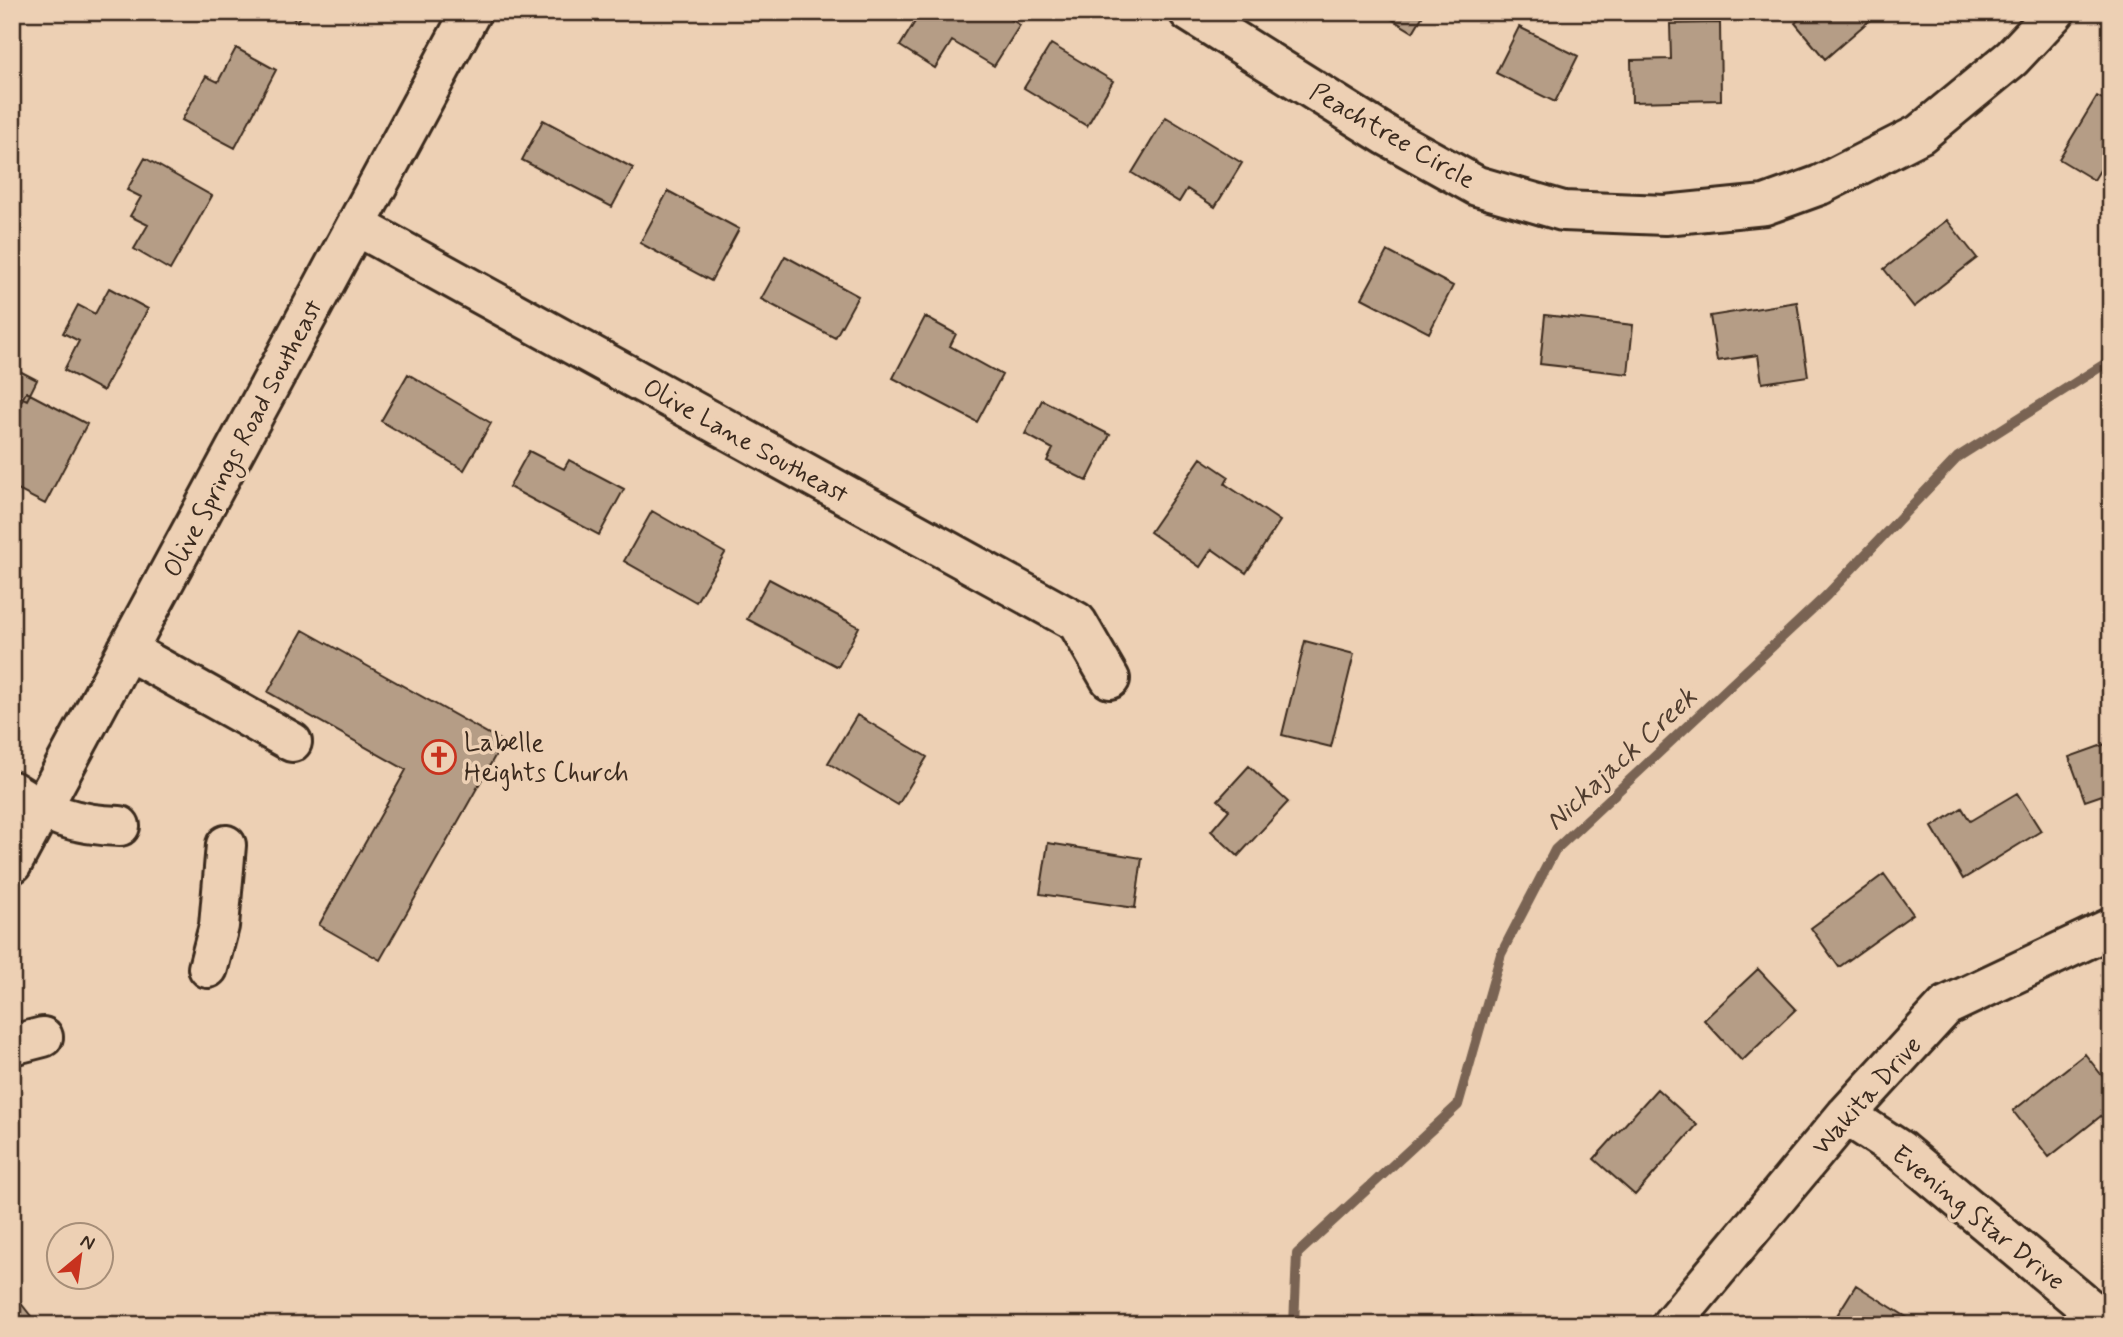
<svg xmlns="http://www.w3.org/2000/svg" width="2123" height="1337" viewBox="0 0 2123 1337" font-family="Mynerve,sans-serif">
  <rect width="100%" height="100%" fill="#edd0b4"/>
  <filter id="ink" filterUnits="userSpaceOnUse"><feTurbulence type="fractalNoise" baseFrequency=".0143" numOctaves="2"/><feDisplacementMap in="SourceGraphic" scale="14" xChannelSelector="R" yChannelSelector="G"/><feConvolveMatrix kernelMatrix="1 2 1 2 8 2 1 2 1" color-interpolation-filters="sRGB"/></filter>
  <g filter="url(#ink)">
    <g fill="none" stroke-linecap="round" stroke-linejoin="round">
      <path stroke="#796452" stroke-width="10" d="M1294,1325L1297,1254L1458,1105L1501,954L1555,850L1826,596L1958,457L2111,360"/>
    </g>
    <path fill="#b59d86" stroke="#3b2a1e" stroke-width="2" d="M283,12H303L297,21Z
      M921,12H998L1020,25L994,66L952,41L935,68L900,46Z
      M1380,12H1425L1413,32Z
      M1807,12H1879L1825,59L1795,23Z
      M1720,23L1721,100L1632,102L1631,60L1671,59L1670,24Z
      M1519,27L1578,56L1555,102L1496,73Z
      M1051,44L1113,81L1087,126L1024,88Z
      M236,48L276,70L235,148L182,120L206,76L218,82Z
      M2097,96L2111,104V152L2094,180L2059,159Z
      M1166,117L1242,163L1215,207L1187,189L1179,202L1132,173Z
      M543,120L633,168L612,207L522,160Z
      M145,158L212,196L170,270L134,249L148,225L130,216L141,197L127,190Z
      M668,191L739,229L711,281L640,243Z
      M1947,220L1977,258L1914,307L1884,269Z
      M1387,251L1453,286L1429,333L1362,298Z
      M785,256L858,296L835,338L761,299Z
      M109,288L148,309L103,391L64,370L79,341L63,333L78,305L95,314Z
      M1797,302L1808,376L1762,383L1758,355L1717,361L1710,316Z
      M1545,315L1633,325L1628,374L1540,364Z
      M925,317L956,334L950,346L1002,375L977,422L893,378Z
      M12,367L37,380L27,400L12,393Z
      M408,374L491,423L464,470L381,421Z
      M26,392L87,424L45,504L12,487V419Z
      M1042,400L1110,435L1087,481L1047,461L1053,449L1025,434Z
      M529,451L564,469L569,460L624,489L599,535L509,487Z
      M1201,458L1229,477L1225,484L1280,521L1246,573L1212,549L1200,567L1150,532Z
      M652,511L725,553L696,602L624,561Z
      M769,579L859,627L838,667L747,619Z
      M303,630L503,742L380,960L319,925L406,770L268,692Z
      M1305,641L1354,654L1331,747L1282,735Z
      M857,715L927,757L898,805L828,763Z
      M2111,742V792L2085,801L2069,757Z
      M1249,766L1288,802L1238,856L1211,831L1229,810L1218,800Z
      M2017,793L2041,831L1963,879L1932,827L1962,808L1970,821Z
      M1048,843L1142,858L1135,908L1040,894Z
      M1884,874L1913,914L1839,967L1811,928Z
      M1758,969L1796,1009L1742,1061L1704,1020Z
      M2085,1054L2111,1087V1108L2049,1157L2013,1111Z
      M1657,1089L1697,1125L1635,1195L1594,1159Z
      M1856,1285L1919,1325H1831Z
      M12,1292L38,1325H12Z
      M1472,1316L1484,1325H1466Z"/>
    <g fill="none" stroke-linecap="round" stroke-linejoin="round">
      <g stroke="#3b2a1e" stroke-width="44">
        <path id="minor" d="M1189,12L1387,136L1477,186L1563,211L1665,215L1765,205L1820,185L1920,134L2012,58L2055,12
          M357,226L1077,622L1110,679
          M127,650L292,742
          M12,791C49,815 75,825 120,826
          M12,864L471,12
          M208,968L219,926L226,845
          M12,1045L43,1037
          M1846,1115L1901,1151L2109,1325
          M1671,1325L1846,1115L1946,1006L2111,928"/>
      </g>
      <use href="#minor" stroke="#edd0b4" stroke-width="38"/>
    </g>
  </g>
  <defs>
    <g id="church-ring" transform="scale(1.75)"><circle r="9.5" fill="#edd0b4" stroke="#c8321e" stroke-width="1.5"/><path d="M-1.2-6h2.4v3.5h3.3v2.4h-3.3V6h-2.4V-.1h-3.3v-2.4h3.3Z" fill="#c8321e"/></g>
  </defs>
  <g fill-rule="evenodd">
    <use href="#church-ring" x="439" y="757"/>
  </g>
  <g text-anchor="middle" stroke-width="7" stroke-linejoin="round" paint-order="stroke">
    <g font-size="26" fill="#3b2a1e" stroke="#edd0b4">
      <text transform="translate(1393 135) rotate(30)" y="9">Peachtree Circle</text>
      <text transform="translate(242 438) rotate(-62)" y="9">Olive Springs Road Southeast</text>
      <text transform="translate(746 440) rotate(29)" y="9">Olive Lane Southeast</text>
      <text transform="translate(1866 1095) rotate(-48)" y="9">Wakita Drive</text>
      <text transform="translate(1979 1217) rotate(39)" y="9">Evening Star Drive</text>
    </g>
    <g font-size="26" fill="#3b2a1e" stroke="#edd0b4" text-anchor="start">
      <text x="464" y="751">Labelle<tspan x="464" dy="30">Heights Church</tspan></text>
    </g>
    <g font-size="28" font-style="italic" fill="#503d2f" stroke="#edd0b4">
      <text transform="translate(1620 758) rotate(-43)" y="10">Nickajack Creek</text>
    </g>
  </g>
  <rect width="2123" height="1337" fill="none" stroke="#edd0b4" stroke-width="42"/>
  <rect x="21" y="21" width="2081" height="1295" fill="none" stroke="#3b2a1e" stroke-width="2.5" filter="url(#ink)"/>
  <g transform="translate(80 1256) rotate(29)"><circle r="33" fill="#edd0b4" stroke="#a68e78" stroke-width="2"/>
  <path d="M0-5L12 26L0 18L-12 26Z" fill="#c8321e"/>
  <text y="-10" font-size="19" font-weight="bold" text-anchor="middle" fill="#3b2a1e">N</text>
  </g>
</svg>
